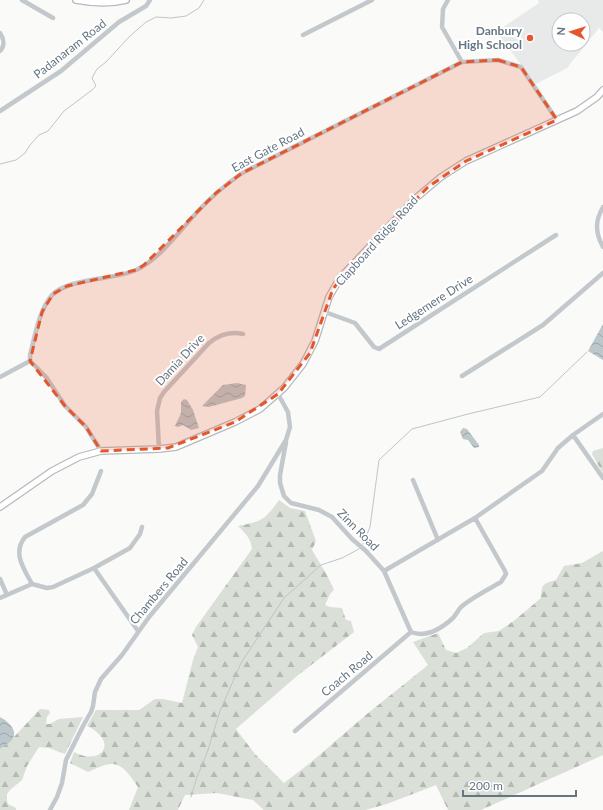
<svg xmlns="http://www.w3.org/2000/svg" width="603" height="810" viewBox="0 0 603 810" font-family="Lato,sans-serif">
  <defs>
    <pattern id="forest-firs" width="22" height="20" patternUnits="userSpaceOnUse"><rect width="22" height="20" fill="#dadfd7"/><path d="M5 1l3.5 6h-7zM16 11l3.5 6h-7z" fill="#b4b9b4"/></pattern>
    <pattern id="water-waves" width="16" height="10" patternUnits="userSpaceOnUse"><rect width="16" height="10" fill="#bbc7cb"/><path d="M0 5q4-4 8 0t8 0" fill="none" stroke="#9ca6aa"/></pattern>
  </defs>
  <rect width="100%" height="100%" fill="#fafaf8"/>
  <path fill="#e8e9e9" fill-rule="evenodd" d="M538,0H603V32L599,28L567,68L536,84L496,32L539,3ZM559,20H583V44H559Z"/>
  <path fill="url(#forest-firs)" d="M603,448V474L592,454L593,451Z
    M279,500L290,508L305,511L316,541L312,550L327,575L334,590L330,594L325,605L330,607L342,608L346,620L351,621L354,632L297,676L236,729L255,754L284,783L310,763L367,714L428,665L413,642L438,633L446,650L456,653L467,648L484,633L499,631L515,620L541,598C542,584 542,584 556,580L564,566L582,563L603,551V755L481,810H448L436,785L387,804L365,810H264L253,800L217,793L185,795L178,810H129L138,787C134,782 131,776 126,771C113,758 103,766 88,772L70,763L74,752C101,767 120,742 87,726L96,710H139L155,699H163L182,703L193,660L198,647L192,635L196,627L252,549C251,538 245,533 238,526C262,521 264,521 279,500Z
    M40,709L49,710L50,713L47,717L46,724H50L59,719L83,717L65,754L49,748L39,747L27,766L22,780L10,790L7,794V800L8,804L16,808V810H0V749L13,738Z"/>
  <path fill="url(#water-waves)" d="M603,324V360L588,351Z
    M237,383L246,385L245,396L242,398L209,407L202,406L223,385Z
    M184,399L187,400L193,410L199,428L191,430L183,425L178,427L175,426L181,413V402Z
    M463,428L467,429L479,445V447L474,448L468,440L463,439L460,432Z
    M0,717C6,720 18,729 13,738C11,742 4,746 0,749Z"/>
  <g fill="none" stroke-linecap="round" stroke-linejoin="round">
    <path stroke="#bbc7cb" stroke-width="1" d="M0,164L16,160L25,153L30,145L39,135L48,131L64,111L92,90L96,86L92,78L97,69L106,62L130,36L146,22L156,17L171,18L186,16L199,8L204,0
      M363,544L370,527L379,460L412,429L468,414L540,397L587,352
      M191,797L197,777L207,753L220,711L241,663L284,598L321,565L342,558L359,549"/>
    <g stroke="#b5babe" stroke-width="8">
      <path id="major" d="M76,0C92,3 110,4 126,0
        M0,507L52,471L79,457L101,451L159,449L176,447L235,422L260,409L284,388L303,364L315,341L329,297L340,278L416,198L441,177L466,161L577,111L597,97L603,90"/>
    </g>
    <path stroke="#c3c8cc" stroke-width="4.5" d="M22,0L53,18
      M448,0L443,9L442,27L462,62
      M0,33C4,39 5,46 0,51
      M303,35L372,0
      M0,111L61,71L119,22L146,6L150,0
      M603,207C595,221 595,232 603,247
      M325,312L355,323L374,347L379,349L556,235
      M30,361V355C35,336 39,310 52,295C68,278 114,280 136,270C160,259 180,230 198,211C211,197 225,185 242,173L462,62L498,60L521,67L557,120
      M30,361L46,377L65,406L86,427L101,451
      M462,376L543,325L603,273
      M0,377L30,361
      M573,435L603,478
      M286,442L280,475V483L284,496L291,503L319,510L332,517L352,539L366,551L384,571L411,632
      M159,449L157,411L160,398L164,392L209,343C219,335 230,331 243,334
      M101,471L92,494L83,505L25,537C12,553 24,569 32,584L47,588L53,587L94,568L130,548L140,534L142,527
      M413,480L438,540
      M94,568L138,631
      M384,571L475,518L542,471L558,448L573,435L603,414
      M0,579L7,595
      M0,598L32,584
      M411,632C426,638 442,628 453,618C456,615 458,610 461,607C471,598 489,589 501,582L506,574L505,571L475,518
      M295,731L411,632
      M50,810L57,797L62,783L66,760L83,726L91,712L93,706L95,692L101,679L122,655L149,617L258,486L286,440L290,427L288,412L278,394"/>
    <use href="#major" stroke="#fff" stroke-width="5.5"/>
  </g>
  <path fill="#e4572e" fill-opacity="0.2" stroke="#e4572e" stroke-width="3" stroke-dasharray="8 5" stroke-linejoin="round" d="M498,60L521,67L557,120L466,161L428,187L346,272L333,289L310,353L278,394L235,422L168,448L101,451L86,427L65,406L30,361L42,312L53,294L67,286L136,270L144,265L216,193L242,173L462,62Z"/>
  <circle fill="#e4572e" stroke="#fff" stroke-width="1.5" cx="530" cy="38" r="4"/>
  <g text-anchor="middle" stroke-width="4" stroke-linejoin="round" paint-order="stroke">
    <g font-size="12" font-weight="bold" fill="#657683" stroke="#fff" text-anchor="end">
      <text x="522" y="35">Danbury<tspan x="522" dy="14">High School</tspan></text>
    </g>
    <g font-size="12" fill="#657683" stroke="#fff">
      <text transform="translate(70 49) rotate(-38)" y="4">Padanaram Road</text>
      <text transform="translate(268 150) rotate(-28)" y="4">East Gate Road</text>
      <text transform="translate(377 241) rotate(-48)" y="4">Clapboard Ridge Road</text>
      <text transform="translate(434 302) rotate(-33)" y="4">Ledgemere Drive</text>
      <text transform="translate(180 360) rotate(-47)" y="4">Damia Drive</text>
      <text transform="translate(358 530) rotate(45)" y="4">Zinn Road</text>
      <text transform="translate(159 591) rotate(-50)" y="4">Chambers Road</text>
      <text transform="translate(347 674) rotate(-40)" y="4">Coach Road</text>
    </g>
  </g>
  <g transform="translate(571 32) rotate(274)"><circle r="19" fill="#ffffff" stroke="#c1c8cd"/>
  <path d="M0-3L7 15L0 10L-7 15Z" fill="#e4572e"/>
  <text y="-6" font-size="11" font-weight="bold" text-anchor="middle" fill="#657683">N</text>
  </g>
  <path d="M463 790v6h113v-6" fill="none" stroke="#657683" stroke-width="2"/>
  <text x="469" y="790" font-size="12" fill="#657683" stroke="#ffffff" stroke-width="3" paint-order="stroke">200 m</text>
</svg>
